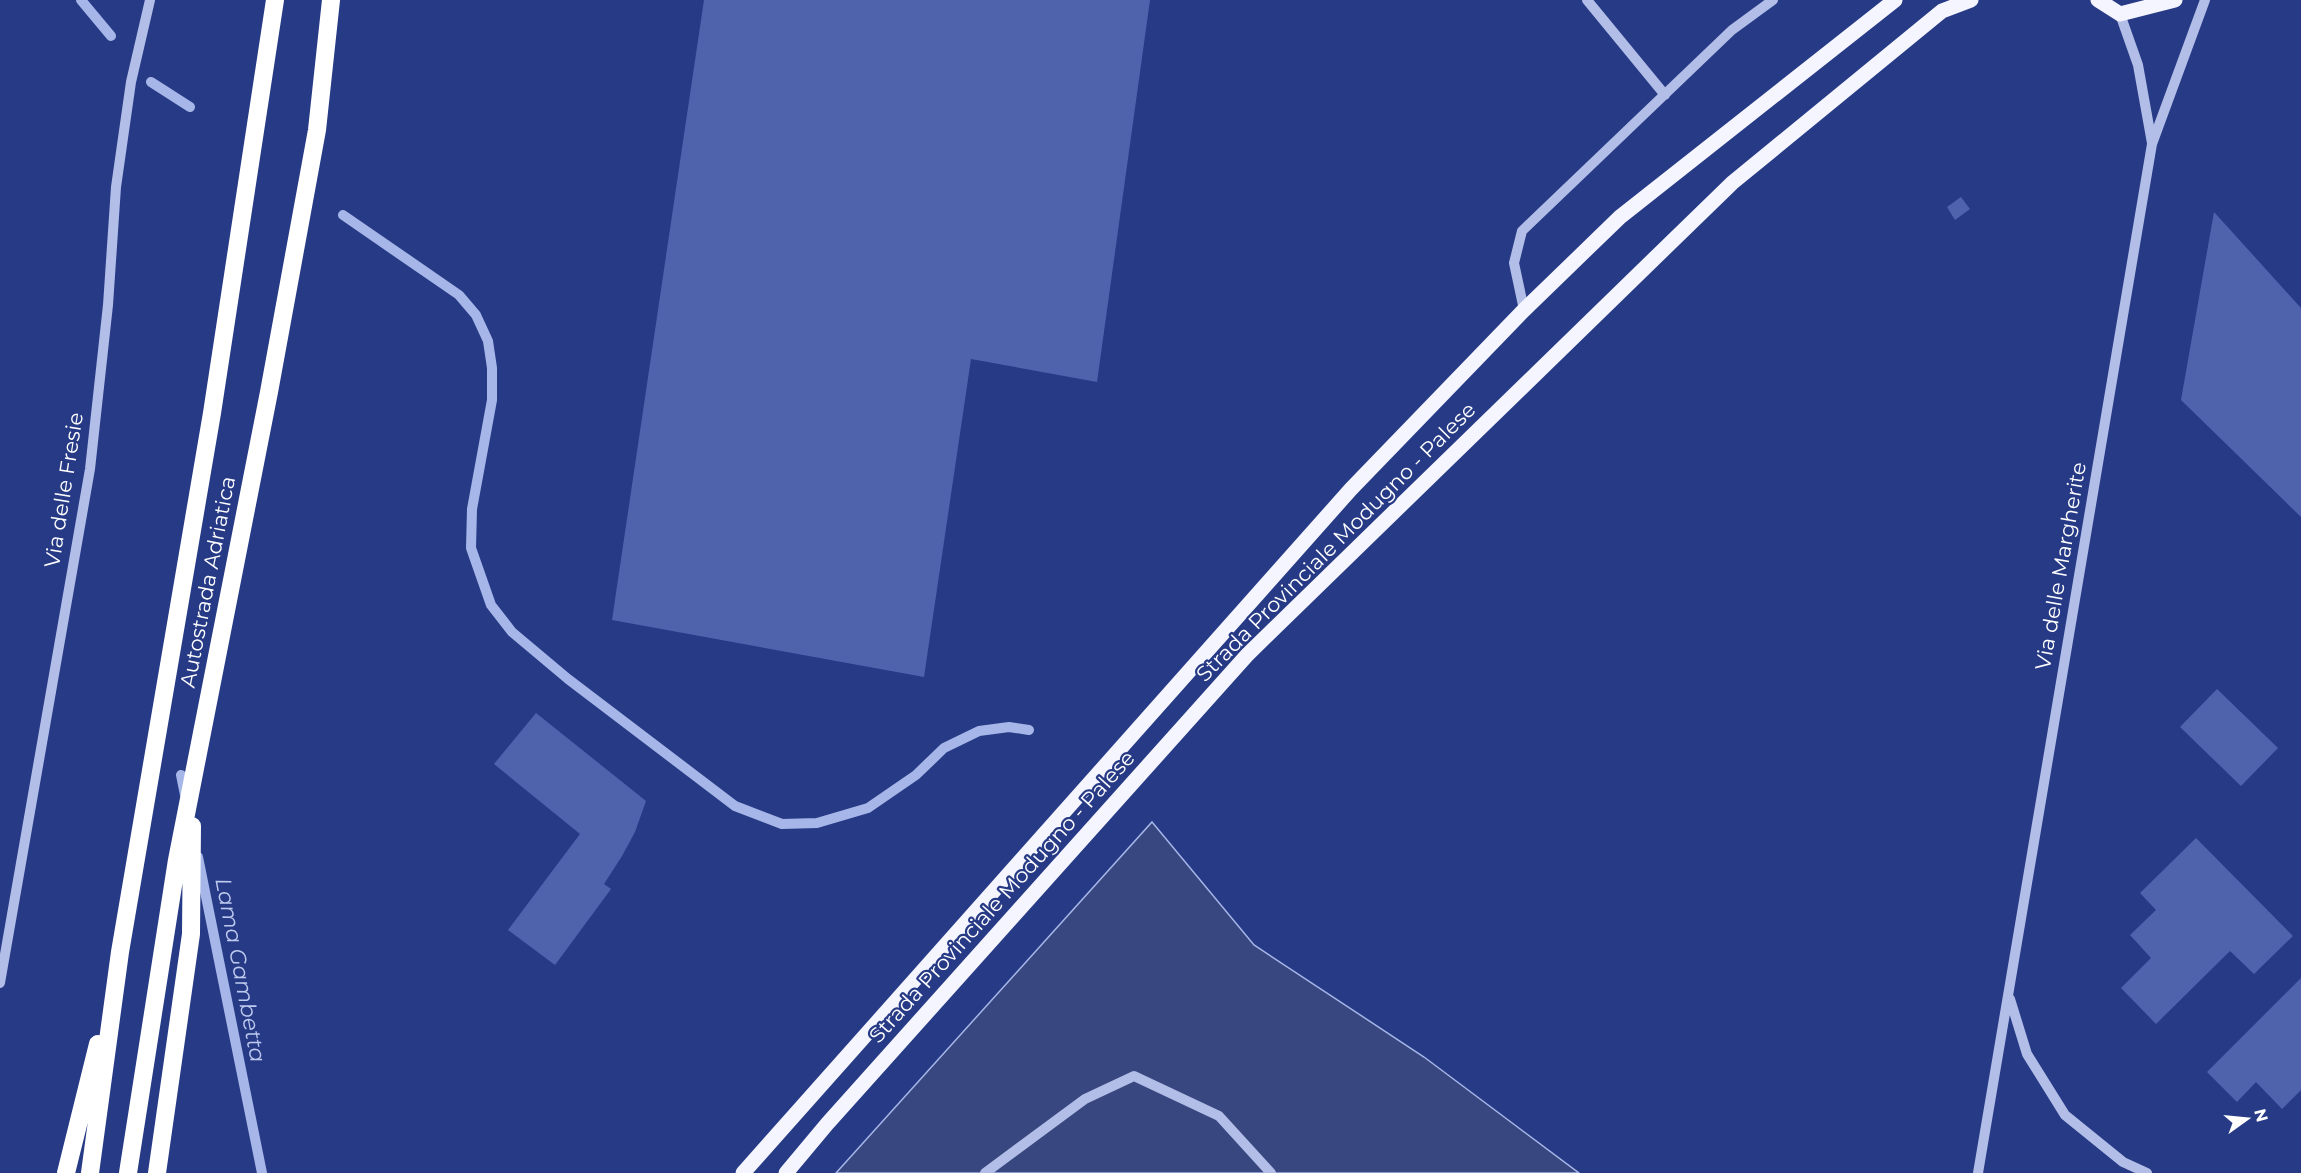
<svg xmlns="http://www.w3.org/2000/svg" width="2301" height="1173" viewBox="0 0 2301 1173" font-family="Montserrat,sans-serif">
  <rect width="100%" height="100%" fill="#273a86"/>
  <path fill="#38477f" stroke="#a6b6e8" stroke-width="1.5" d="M1152,822L1254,945L1424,1057L1579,1173H836Z"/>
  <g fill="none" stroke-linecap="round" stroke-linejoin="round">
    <path stroke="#a6b6e8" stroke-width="10" d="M81,0L111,36
      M151,82L190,107
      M343,215L459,295L476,315L488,341L492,368V400L472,509L471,548L491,605L512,632L568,679L735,806L782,824L817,823L868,808L916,775L944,748L979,731L1009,727L1029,730
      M181,775L185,795
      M198,857L262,1173"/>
  </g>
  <path fill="#4f63ad" d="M704,0H1150L1097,382L971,359L924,677L612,620Z
    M1961,197L1970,209L1955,220L1947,207Z
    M2214,212L2301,308V517L2181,400Z
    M2217,689L2278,748L2241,786L2180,727Z
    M536,713L646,801L635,832L622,856L604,884L611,889L555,965L508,930L580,834L494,764Z
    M2196,838L2293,936L2254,974L2230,951L2156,1024L2121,988L2151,958L2130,935L2156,910L2140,893Z
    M2301,978V1090L2282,1109L2256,1082L2237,1102L2207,1072Z"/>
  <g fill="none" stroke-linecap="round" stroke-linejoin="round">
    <path stroke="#b2bee8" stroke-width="10" d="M1587,0L1665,95
      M2120,14L2138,65L2152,143
      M1524,310L1514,263L1522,231L1732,30L1773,0
      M0,983L90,469L108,305L116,187L131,82L150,0
      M2010,999L2027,1054L2065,1115L2123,1162L2147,1173
      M985,1173L1085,1099L1134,1076L1219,1116L1271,1173
      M1978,1173L2152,144L2205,0"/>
    <path stroke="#f4f5fe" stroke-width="15" d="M2098,0L2120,14L2175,0
      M743,1173L1351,489L1524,310L1620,217L1895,0
      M786,1173L827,1124L1248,654L1732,183L1942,11L1971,0"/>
    <path stroke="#fff" stroke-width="18" d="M66,1173L98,1044
      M90,1173L120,952L212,413L275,0
      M128,1173L177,860L269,392L317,130L331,0
      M157,1173L191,934L192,826"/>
  </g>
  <g text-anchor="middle" stroke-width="4.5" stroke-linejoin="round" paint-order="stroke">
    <g font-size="21" fill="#fff" stroke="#273a86">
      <text transform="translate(64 490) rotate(-81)" y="7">Via delle Fresie</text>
      <text transform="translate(1336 542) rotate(-45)" y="7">Strada Provinciale Modugno - Palese</text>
      <text transform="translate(2061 566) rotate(-80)" y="7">Via delle Margherite</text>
      <text transform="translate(208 582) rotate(-79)" y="7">Autostrada Adriatica</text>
      <text transform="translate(1002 897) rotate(-48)" y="7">Strada Provinciale Modugno - Palese</text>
    </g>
    <g font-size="22" font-style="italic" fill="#bdc9ef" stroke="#273a86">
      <text transform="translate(241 970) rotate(79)" y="8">Lama Gambetta</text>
    </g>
  </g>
  <g transform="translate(2247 1119) rotate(75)" stroke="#273a86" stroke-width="4.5" paint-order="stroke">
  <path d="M0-4.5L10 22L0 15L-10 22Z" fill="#ffffff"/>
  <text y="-9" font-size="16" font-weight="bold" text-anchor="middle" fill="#ffffff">N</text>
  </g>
</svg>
